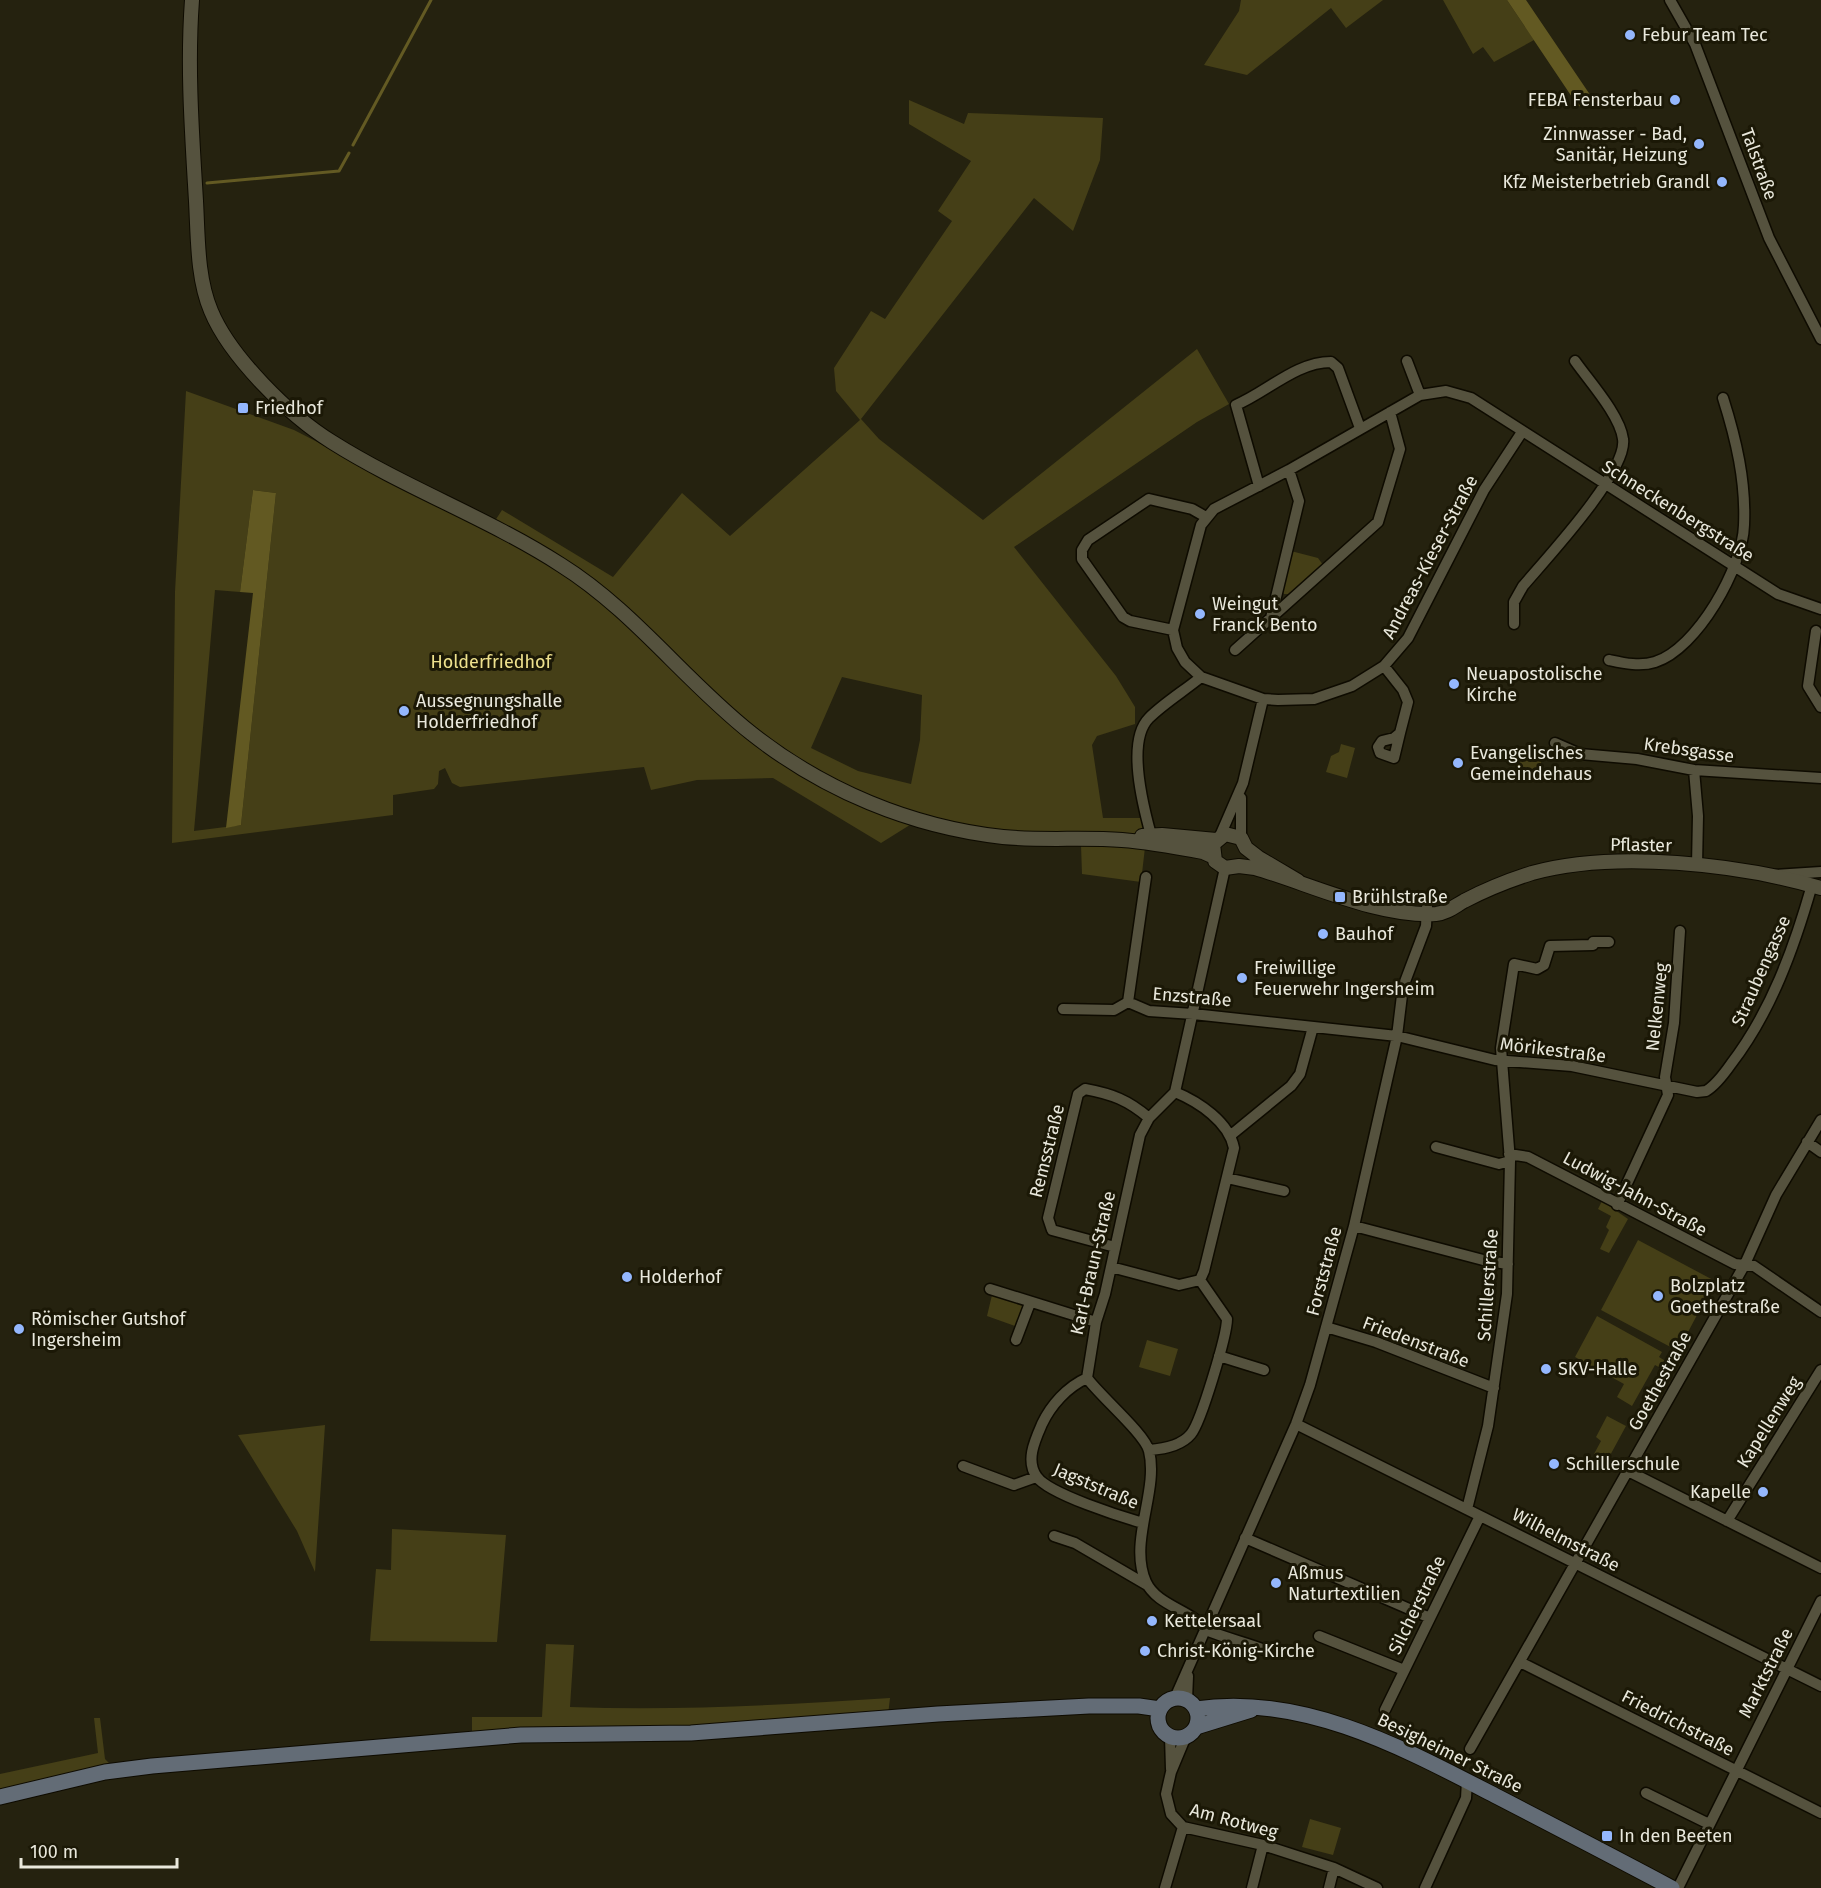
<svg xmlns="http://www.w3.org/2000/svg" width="1821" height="1888" viewBox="0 0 1821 1888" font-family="'Fira Sans',sans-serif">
  <rect width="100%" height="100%" fill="#25220f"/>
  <path fill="#453f17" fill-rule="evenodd" d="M1241,0H1383L1346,28L1331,8L1247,75L1204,65L1239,11Z
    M1443,0H1507L1534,40L1494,62L1483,47L1473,54Z
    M909,100L964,124L968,113L1103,118L1100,160L1073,231L1034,198L861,419L879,439L983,520L1197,349L1229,404L1197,422L1014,547L1116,676L1135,707V724L1097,736L1092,745L1103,818H1144L1147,830L1141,882L1082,874L1081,845L913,823L881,843L773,778L697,780L651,790L644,767L460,787L452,783L445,768L439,771L438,784L434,789L393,795V815L172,843L175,592L186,391L294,430L489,530L502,510L613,577L682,493L730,536L860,420L836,391L834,368L871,311L885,319L952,221L938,211L971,161L909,124ZM253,490L276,493L241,825L194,831L215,590L240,592ZM842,677L922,695L920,740L911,784L858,771L811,748Z
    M1291,551L1318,558L1323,565L1291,594H1284L1280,590Z
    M1341,744L1355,748L1347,778L1326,772L1331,756L1339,752Z
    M1514,748L1543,756L1538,773L1510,764Z
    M1602,1201L1628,1219L1609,1253L1600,1249L1609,1230L1606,1227L1611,1216L1598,1209Z
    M1638,1240L1715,1281L1678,1351L1601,1310Z
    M992,1295L1021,1303L1023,1306L1015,1326L987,1316Z
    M1597,1316L1662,1352L1659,1357L1672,1365L1668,1372L1655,1365L1632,1406L1617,1397L1624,1384L1575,1357Z
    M1147,1340L1178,1349L1170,1376L1139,1367Z
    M1607,1416L1626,1426L1607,1461L1594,1454L1601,1441L1596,1437Z
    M325,1425L315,1572L297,1531L238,1435Z
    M392,1529L506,1535L497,1642L370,1641L376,1569L391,1570Z
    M546,1644L574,1645L570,1707C677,1711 783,1705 890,1698L887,1724L472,1732V1717H542Z
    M94,1718H100L105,1759L112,1766L0,1802V1774L98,1753Z
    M1310,1819L1341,1828L1333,1855L1302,1847Z"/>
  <path fill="#625922" d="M1507,0H1526L1599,108L1578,106Z
    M253,490L276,493L241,825L226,828L253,593L240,592Z"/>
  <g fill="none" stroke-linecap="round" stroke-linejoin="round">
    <path stroke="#635a23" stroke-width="3" d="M353,145L431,0
      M207,183L339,171L349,153"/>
    <g stroke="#0e0b00" stroke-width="13">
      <path id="minor" d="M1670,0L1695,44L1769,238L1821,339
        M1407,361L1420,395
        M1522,432L1484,490L1408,638L1384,666L1352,686L1314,699L1278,700L1263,699L1201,677L1185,662L1177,648L1173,630L1201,525L1214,509L1289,470L1420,395L1446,391L1471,398L1778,594L1821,609
        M1259,486L1236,405C1267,392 1296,362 1331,362L1338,368L1360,428
        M1271,618L1299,501L1289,470
        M1514,624V602L1523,586C1546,559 1628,471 1623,439C1620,415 1589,381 1575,361
        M1173,630L1130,621L1123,617L1082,559V550L1088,540L1149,499L1192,509L1206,517
        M1816,631L1808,686L1821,707
        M1235,650L1378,522L1400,449L1390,412
        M1609,660C1623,663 1640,667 1655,662C1697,649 1743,567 1744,525C1746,481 1736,439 1723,398
        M1384,666L1403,690L1408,702L1400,733L1394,738L1382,741L1378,747L1380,753L1394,758L1400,733
        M1555,743L1580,754L1637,759L1694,770L1821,778
        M1694,770L1698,816L1697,865
        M1151,835C1143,806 1126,741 1149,718C1164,703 1184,691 1201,677
        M1220,836L1243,783L1263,699
        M1241,838V798
        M1775,875L1821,872
        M1128,1002L1149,1011L1193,1014L1397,1036L1495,1060L1572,1066L1697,1092L1706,1091C1716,1085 1724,1074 1731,1064C1771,1012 1794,948 1812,885
        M1128,1002L1146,877
        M1063,1009L1114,1010L1128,1002
        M1231,1135L1291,1086L1300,1074L1313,1027
        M1807,1142L1821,1152
        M1436,1147L1499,1164L1510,1161
        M1509,1154L1528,1157L1735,1264L1754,1266L1821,1312
        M1227,1178L1284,1191
        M1617,1205L1668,1095L1665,1077L1674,1023L1680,931
        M1354,1226L1487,1261L1508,1264
        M1115,1247L1052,1230L1048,1218L1078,1094L1085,1089C1112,1094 1128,1100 1149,1118
        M1111,1267L1179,1285L1200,1280L1204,1271L1234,1148C1229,1122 1199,1102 1175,1092
        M990,1289L1096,1322
        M1326,1327L1376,1342L1494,1388
        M1016,1340L1030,1303
        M1219,1356L1264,1370
        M1087,1378C1067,1387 1051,1405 1042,1424C1035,1440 1025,1461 1037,1477C1049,1494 1122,1517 1143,1523
        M1296,1424L1821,1686
        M1149,1450C1164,1449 1182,1445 1191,1434C1201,1422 1227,1335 1227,1319L1200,1280
        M963,1466L1014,1485L1036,1477
        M1628,1471L1821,1568
        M1467,1509L1488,1426L1507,1294L1510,1161L1501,1048L1514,964L1537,969L1544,965L1550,946L1593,945V942H1609
        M1727,1521L1821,1370
        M1054,1536L1075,1543L1147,1585
        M1245,1538L1430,1618
        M1206,1630C1192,1610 1157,1606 1146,1582C1128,1542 1159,1491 1149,1451C1145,1434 1100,1396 1087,1378L1096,1322L1105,1294L1140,1135L1149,1118L1175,1092L1225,868
        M1206,1630C1228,1639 1248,1643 1270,1652
        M1319,1636L1404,1670
        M1520,1662L1821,1813
        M1175,1698L1296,1424L1310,1385L1354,1226L1397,1036L1403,987L1426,926L1427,907
        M1187,1700L1188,1676
        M1385,1710L1480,1516
        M1170,1736L1171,1769
        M1186,1736L1171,1772L1166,1794L1171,1814L1183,1827L1263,1845L1334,1868L1377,1888
        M1470,1749L1745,1264L1776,1195L1821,1120
        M1646,1793L1709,1824
        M1165,1888L1183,1827
        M1252,1888L1263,1845
        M1329,1888L1334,1868
        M1425,1888L1466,1798L1467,1781
        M1678,1888L1821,1601"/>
    </g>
    <g stroke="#0e0b00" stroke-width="16">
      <path id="tertiary" d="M192,0C187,67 192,134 196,201C198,237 197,278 211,311C230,357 290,416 332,442C405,488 488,518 561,565C633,610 685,681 751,733C823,790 911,827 1003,837C1043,841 1083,837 1122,840C1149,842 1176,847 1203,852L1212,856
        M1142,836L1162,835L1216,840
        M1298,881L1259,858L1246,848L1241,838L1225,834L1213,844L1215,861L1225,868L1239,866L1255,868C1310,884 1378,917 1436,914C1447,913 1455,906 1464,901C1485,890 1510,880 1532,873C1615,850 1739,864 1821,888"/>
    </g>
    <g stroke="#0e0b00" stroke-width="17">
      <path id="secondary" d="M1158 1718a20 20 0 1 1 40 0a20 20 0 1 1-40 0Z
        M1196,1709C1304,1693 1405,1749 1498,1797C1556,1827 1614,1857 1672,1888
        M1196,1727L1251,1710
        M0,1797L105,1772L152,1766L521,1735L691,1733L938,1714L1089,1706H1139L1160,1709"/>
    </g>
    <use href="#minor" stroke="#55523e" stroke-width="10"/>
    <use href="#tertiary" stroke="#55523e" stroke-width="14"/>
    <use href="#secondary" stroke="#636c76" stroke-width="15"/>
  </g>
  <g fill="#94b7fd" stroke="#1b1806" stroke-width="2">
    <circle cx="1630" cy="35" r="6"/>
    <circle cx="1675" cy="100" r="6"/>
    <circle cx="1699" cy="144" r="6"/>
    <circle cx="1722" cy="182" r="6"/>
    <rect x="237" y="402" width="12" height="12" rx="3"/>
    <circle cx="1200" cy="614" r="6"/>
    <circle cx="1454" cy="684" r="6"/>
    <circle cx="404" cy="711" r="6"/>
    <circle cx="1458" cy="763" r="6"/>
    <rect x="1334" y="891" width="12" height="12" rx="3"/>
    <circle cx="1323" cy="934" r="6"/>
    <circle cx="1242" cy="978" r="6"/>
    <circle cx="627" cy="1277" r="6"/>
    <circle cx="1658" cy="1296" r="6"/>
    <circle cx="19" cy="1329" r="6"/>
    <circle cx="1546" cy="1369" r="6"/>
    <circle cx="1554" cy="1464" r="6"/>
    <circle cx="1763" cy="1492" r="6"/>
    <circle cx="1276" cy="1583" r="6"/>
    <circle cx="1152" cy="1621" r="6"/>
    <circle cx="1145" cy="1651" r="6"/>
    <rect x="1601" y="1830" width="12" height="12" rx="3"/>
  </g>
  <g text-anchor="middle" stroke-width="6" stroke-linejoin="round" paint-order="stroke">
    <g font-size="18" fill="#e9e8dc" stroke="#1b1806" text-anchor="start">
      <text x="1642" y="41">Febur Team Tec</text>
      <text x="1663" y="106" text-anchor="end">FEBA Fensterbau</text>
      <text x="1687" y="140" text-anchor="end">Zinnwasser - Bad,<tspan x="1687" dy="21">Sanitär, Heizung</tspan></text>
      <text x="1710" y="188" text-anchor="end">Kfz Meisterbetrieb Grandl</text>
      <text x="255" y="414">Friedhof</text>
      <text x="1212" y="610">Weingut<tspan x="1212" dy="21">Franck Bento</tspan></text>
      <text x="1466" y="680">Neuapostolische<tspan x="1466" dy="21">Kirche</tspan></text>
      <text x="416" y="707">Aussegnungshalle<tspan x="416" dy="21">Holderfriedhof</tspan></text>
      <text x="1470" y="759">Evangelisches<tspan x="1470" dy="21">Gemeindehaus</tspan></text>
      <text x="1352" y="903">Brühlstraße</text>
      <text x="1335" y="940">Bauhof</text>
      <text x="1254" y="974">Freiwillige<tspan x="1254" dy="21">Feuerwehr Ingersheim</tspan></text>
      <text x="639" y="1283">Holderhof</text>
      <text x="1670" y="1292">Bolzplatz<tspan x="1670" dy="21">Goethestraße</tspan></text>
      <text x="31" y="1325">Römischer Gutshof<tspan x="31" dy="21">Ingersheim</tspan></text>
      <text x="1558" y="1375">SKV-Halle</text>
      <text x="1566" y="1470">Schillerschule</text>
      <text x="1751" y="1498" text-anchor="end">Kapelle</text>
      <text x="1288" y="1579">Aßmus<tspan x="1288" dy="21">Naturtextilien</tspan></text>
      <text x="1164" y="1627">Kettelersaal</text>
      <text x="1157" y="1657">Christ-König-Kirche</text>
      <text x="1619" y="1842">In den Beeten</text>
    </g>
    <g font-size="18" fill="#e9e8dc" stroke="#1b1806">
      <text transform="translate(1759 164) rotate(70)" y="6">Talstraße</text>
      <text transform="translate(1678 511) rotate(32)" y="6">Schneckenbergstraße</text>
      <text transform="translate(1430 557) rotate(-62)" y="6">Andreas-Kieser-Straße</text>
      <text transform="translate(1689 750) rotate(8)" y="6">Krebsgasse</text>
      <text transform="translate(1641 845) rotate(1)" y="6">Pflaster</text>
      <text transform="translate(1761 971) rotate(-66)" y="6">Straubengasse</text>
      <text transform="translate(1192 997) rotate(5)" y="6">Enzstraße</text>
      <text transform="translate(1657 1007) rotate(-84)" y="6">Nelkenweg</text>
      <text transform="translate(1553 1050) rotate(7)" y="6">Mörikestraße</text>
      <text transform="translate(1047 1151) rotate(-76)" y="6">Remsstraße</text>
      <text transform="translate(1635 1194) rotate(28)" y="6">Ludwig-Jahn-Straße</text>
      <text transform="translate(1093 1263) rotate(-77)" y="6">Karl-Braun-Straße</text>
      <text transform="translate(1324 1271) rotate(-75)" y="6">Forststraße</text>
      <text transform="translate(1488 1285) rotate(-86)" y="6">Schillerstraße</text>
      <text transform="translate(1416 1342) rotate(21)" y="6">Friedenstraße</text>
      <text transform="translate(1660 1381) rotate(-61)" y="6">Goethestraße</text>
      <text transform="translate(1769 1422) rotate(-58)" y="6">Kapellenweg</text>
      <text transform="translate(1096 1486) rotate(23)" y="6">Jagststraße</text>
      <text transform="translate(1566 1540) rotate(27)" y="6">Wilhelmstraße</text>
      <text transform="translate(1417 1605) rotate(-64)" y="6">Silcherstraße</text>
      <text transform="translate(1766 1673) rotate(-63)" y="6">Marktstraße</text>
      <text transform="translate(1678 1723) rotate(27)" y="6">Friedrichstraße</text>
      <text transform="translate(1450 1753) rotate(26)" y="6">Besigheimer Straße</text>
      <text transform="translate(1234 1821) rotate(15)" y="6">Am Rotweg</text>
    </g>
    <g font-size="18" fill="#eee18d" stroke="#1b1806">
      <text x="491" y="668">Holderfriedhof</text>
    </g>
  </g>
  <path d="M21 1858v9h156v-9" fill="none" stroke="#e9e8dc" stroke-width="3"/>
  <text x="30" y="1858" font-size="18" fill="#e9e8dc" stroke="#1b1806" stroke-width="4.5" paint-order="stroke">100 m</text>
</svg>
